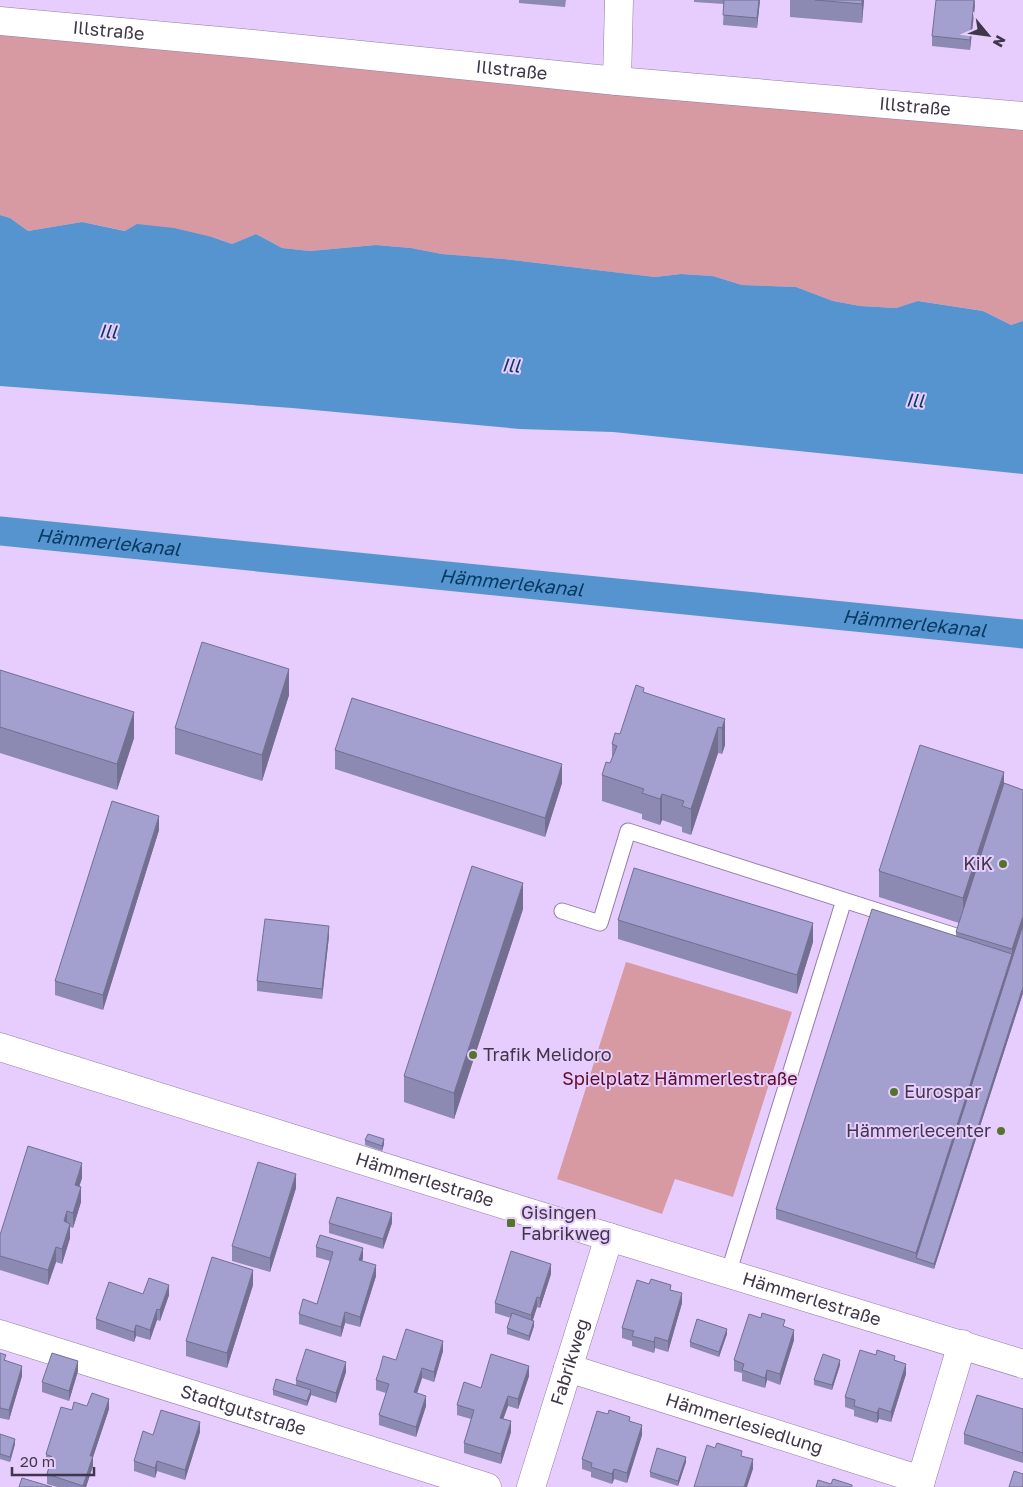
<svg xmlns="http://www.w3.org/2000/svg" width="1023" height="1487" viewBox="0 0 1023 1487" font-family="'Golos Text',sans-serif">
  <rect width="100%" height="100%" fill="#e6cdfd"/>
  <path fill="#d79aa3" d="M0,21L1023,116V321L1011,325L983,311L919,301L896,308L860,306L833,301L796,287L742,285L713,276L681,274L655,277L504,259L442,254L411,248L376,245L310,251L282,248L256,234L232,244L212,237L126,231L82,222L28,231L10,218L0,215Z
    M626,962L792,1012L733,1197L675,1179L662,1214L557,1179Z"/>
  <path fill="#5594cf" d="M0,215L10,218L28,231L82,222L125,231L137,224L174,228L212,237L232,244L256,234L282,248L310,251L376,245L411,248L442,254L504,259L655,277L681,274L713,276L742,285L796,287L833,301L860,306L896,308L918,301L983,311L1011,325L1023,321V474L613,432L520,429L292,408L0,386Z"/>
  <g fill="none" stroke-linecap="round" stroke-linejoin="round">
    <path stroke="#5594cf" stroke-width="29" id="s1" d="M0,531L1023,634"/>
    <g stroke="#937ca8" stroke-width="17">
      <path id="lane" d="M562,911L600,923L628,831L959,937
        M728,1274L844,900"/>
    </g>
    <g stroke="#937ca8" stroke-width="29">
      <g id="street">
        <path id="s2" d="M0,1334L487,1487"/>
        <path id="s3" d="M568,1368L921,1480"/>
        <path id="s4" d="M531,1487L609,1237"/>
        <path d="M919,1487L962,1344"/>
      </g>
    </g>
    <g stroke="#937ca8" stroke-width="29">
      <g id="secondary">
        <path id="s5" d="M0,21L253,44L617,81L1023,116"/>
        <path d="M617,81L619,0"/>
        <path id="s6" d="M0,1047L521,1210L1023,1364"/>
      </g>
    </g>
    <use href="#lane" stroke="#fff" stroke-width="15"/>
    <use href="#street" stroke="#fff" stroke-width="28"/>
    <use href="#secondary" stroke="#fff" stroke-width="28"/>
  </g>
  <path fill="#8c89b2" d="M519,0H566L565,7L519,3Z
    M694,0H760L757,28L723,25L724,4L694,2Z
    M790,0H864L862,23L790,17Z
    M975,0L970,50L932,46V36Z
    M0,670L134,738L117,790L0,753Z
    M644,693L725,719V745L722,754L718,753L691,835L682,832V827L662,820L660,825L642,819V814L602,801V775L612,760V744L620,734Z
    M289,695L262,781L175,754V728Z
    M335,750L562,783L545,837L335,769Z
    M1004,783L1023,790V993L934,1269L776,1219V1209L956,936V932L959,923L879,897V871Z
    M159,830L103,1010L55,995V981Z
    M523,909L454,1119L404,1102V1076Z
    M618,920L813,942L797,994L618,939Z
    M329,936L322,999L257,991V981Z
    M365,1140L384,1144L382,1151L365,1145Z
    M82,1178L79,1187L81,1202L73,1228L70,1227V1238L62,1264L56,1262L48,1285L0,1270V1235Z
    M296,1188L270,1272L232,1261V1246Z
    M329,1223H392L383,1249L329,1233Z
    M316,1247L363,1258L362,1261L376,1276L360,1327L345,1323L341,1337L299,1324V1314L317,1304L330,1261L316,1257Z
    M551,1274L540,1308L537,1307L533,1320L534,1326L529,1341L507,1334V1328L511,1318L495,1313V1303Z
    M253,1285L227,1368L186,1356V1341Z
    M671,1290L682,1303L668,1352L655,1348L654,1353L632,1346V1341L622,1338V1328Z
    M143,1294L169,1295L160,1321L157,1320L150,1340L136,1336L134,1342L96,1329V1319Z
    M785,1327L794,1340L780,1385L767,1380L765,1388L742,1381V1373L734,1371V1360Z
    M727,1334L719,1357L690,1347V1342Z
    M443,1351L434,1382L422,1378L417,1393L426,1406L416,1437L379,1425V1415L386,1393L376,1390V1380L396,1360Z
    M0,1353L6,1361L22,1376L9,1420L0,1418Z
    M895,1361L906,1374L891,1422L879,1419L877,1423L854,1416V1410L845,1407V1397Z
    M840,1365L832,1390L814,1385V1380Z
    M78,1371L69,1401L42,1392V1382Z
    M346,1372L336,1403L311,1395L307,1406L273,1395V1390L296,1385V1380Z
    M529,1376L518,1409L508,1406L503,1419L511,1432L501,1464L464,1453V1443L471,1419L457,1415V1405L481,1388Z
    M87,1406L109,1409L93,1457V1466L86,1487H57L47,1484V1474L49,1466L46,1465V1454L72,1410Z
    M1023,1409V1463L964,1444V1434Z
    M630,1422L642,1435L627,1483L614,1479L612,1484L591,1477V1472L582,1469V1459Z
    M200,1432L185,1480L157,1471L155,1478L134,1471V1461L153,1435Z
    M0,1434L15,1444L10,1462L0,1459Z
    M686,1462L678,1486L650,1477V1472Z"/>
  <path fill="#726f91" d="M759,0H760L757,28V18Z
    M862,0H864L862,23Z
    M974,0L975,6L970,50V40Z
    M289,669V695L262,781V755Z
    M134,712V738L117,790V764Z
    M725,719V745L722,754V728Z
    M718,727V753L691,835V809Z
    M562,764V783L545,837V818Z
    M1004,772V798L963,924V898Z
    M662,794V820L660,825V799Z
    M159,816V830L103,1010V995Z
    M523,883V909L454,1119V1093Z
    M1023,916V931L916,1258V1253L1012,954V949Z
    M813,923V942L797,994V975Z
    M329,926V936L322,999V989Z
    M1023,987V993L934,1269V1264Z
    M384,1139V1144L382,1151V1146Z
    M82,1163V1178L75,1200V1185Z
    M296,1174V1188L270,1272V1258Z
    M81,1187V1202L73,1228V1213Z
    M67,1211V1226L64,1221Z
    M392,1213V1223L383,1249V1239Z
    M70,1224V1238L62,1264V1249Z
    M56,1247V1262L48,1285V1270Z
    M363,1248V1258L359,1270V1260Z
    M551,1264V1274L540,1308V1298Z
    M376,1265V1276L360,1327V1317Z
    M253,1270V1285L227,1368V1353Z
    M169,1285V1295L160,1321V1310Z
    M682,1293V1303L668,1352V1341Z
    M537,1297V1307L531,1325V1315Z
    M157,1309V1320L150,1340V1330Z
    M345,1312V1323L341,1337V1327Z
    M534,1321V1326L529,1341V1336Z
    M136,1325V1336L134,1342V1332Z
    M727,1329V1334L719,1357V1352Z
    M794,1330V1340L780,1385V1374Z
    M655,1337V1348L654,1353V1342Z
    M443,1341V1351L434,1382V1372Z
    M840,1360V1365L832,1390V1385Z
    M78,1361V1371L69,1401V1391Z
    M346,1362V1372L336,1403V1393Z
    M906,1364V1374L891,1422V1412Z
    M22,1366V1376L9,1420V1410Z
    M529,1366V1376L518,1409V1399Z
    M422,1368V1378L414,1402V1392Z
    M767,1370V1380L765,1388V1378Z
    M311,1390V1395L307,1406V1401Z
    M426,1396V1406L416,1437V1427Z
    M508,1396V1406L500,1428V1418Z
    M109,1399V1409L93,1457V1466L86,1487H83L90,1456Z
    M879,1408V1419L877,1423V1413Z
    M511,1421V1432L501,1464V1454Z
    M200,1422V1432L185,1480V1470Z
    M642,1425V1435L627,1483V1473Z
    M15,1439V1444L10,1462V1457Z
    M686,1457V1462L678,1486V1481Z
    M753,1459V1469L747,1487H744Z
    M157,1461V1471L155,1478V1468Z
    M614,1469V1479L612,1484V1474Z"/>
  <path fill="#a39fcf" stroke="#726f91" d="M724,0H759L757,18L723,15Z
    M815,0H862V4Z
    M936,0H974L970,40L932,36Z
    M202,642L289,669L262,755L175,728Z
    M0,670L134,712L117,764L0,727Z
    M636,685L644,688L643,692L725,719L722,728L718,727L691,809L682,806L684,801L662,794L660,799L642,793L644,789L602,775L606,762L610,763L617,746L612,744L615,733L620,734Z
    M352,698L562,764L545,818L335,750Z
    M920,745L1004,772L963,898L879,871Z
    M1004,783L1023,790V916L1012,949L956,932Z
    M112,801L159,816L103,995L55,981Z
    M472,866L523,883L454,1093L404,1076Z
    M634,868L813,923L797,975L618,920Z
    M872,909L1012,954L916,1253L776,1209Z
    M265,919L329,926L322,989L257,981Z
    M1023,925V987L934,1264L916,1258Z
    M368,1134L384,1139L382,1146L365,1140Z
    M28,1146L82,1163L75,1185L81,1187L73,1213L67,1211L64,1221L70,1224L62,1249L56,1247L48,1270L0,1256V1235Z
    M258,1162L296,1174L270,1258L232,1246Z
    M337,1197L392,1213L383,1239L329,1223Z
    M320,1235L363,1248L359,1260L376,1265L360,1317L345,1312L341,1327L299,1314L303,1299L317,1304L333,1252L316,1247Z
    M511,1251L551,1264L540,1298L537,1297L531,1315L495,1303Z
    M212,1257L253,1270L227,1353L186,1341Z
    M149,1278L169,1285L160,1310L157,1309L150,1330L136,1325L134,1332L96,1319L109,1282L143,1294Z
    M651,1279L671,1285L670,1290L682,1293L668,1341L655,1337L654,1342L632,1336L634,1331L622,1328L637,1280L649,1284Z
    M512,1313L534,1321L529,1336L507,1328Z
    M762,1313L785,1320L783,1326L794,1330L780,1374L767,1370L765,1378L742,1370L744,1364L734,1360L749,1314L761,1318Z
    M697,1319L727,1329L719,1352L690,1342Z
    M406,1329L443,1341L434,1372L422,1368L414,1392L426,1396L416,1427L379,1415L389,1384L376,1380L380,1368L383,1356L396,1360Z
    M306,1349L346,1362L336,1393L296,1380Z
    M860,1350L876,1355L877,1350L895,1356L894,1360L906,1364L891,1412L879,1408L877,1413L854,1406L855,1400L845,1397Z
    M0,1353L6,1355L4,1360L22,1366L9,1410L0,1408Z
    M52,1353L78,1361L69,1391L42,1382Z
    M491,1354L529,1366L518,1399L508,1396L500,1418L511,1421L501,1454L464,1443L474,1410L457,1405L464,1382L481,1388Z
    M823,1354L840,1360L832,1385L814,1380Z
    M276,1379L311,1390L307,1401L273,1390Z
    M92,1393L109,1399L90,1456H93L83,1486L47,1474L52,1457L46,1454L61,1407L72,1410L74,1402L87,1406Z
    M977,1395L1023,1409V1453L964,1434Z
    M161,1410L200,1422L185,1470L157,1461L155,1468L134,1461L143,1431L153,1435Z
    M609,1410L630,1417L629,1421L642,1425L627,1473L614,1469L612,1474L591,1467L592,1463L582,1459L597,1411L608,1414Z
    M0,1434L15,1439L10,1457L0,1454Z
    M717,1443L742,1451L741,1456L753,1459L744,1487H694L707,1445L715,1448Z
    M657,1448L686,1457L678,1481L650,1472Z
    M1014,1471L1023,1474V1487H1009Z
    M22,1478L52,1487H19Z
    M833,1479L852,1485V1487H816L818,1480L831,1484Z"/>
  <g fill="#567429" stroke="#e6cdfd" stroke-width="2">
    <circle cx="1003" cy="864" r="5"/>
    <circle cx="473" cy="1055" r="5"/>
    <circle cx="894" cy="1092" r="5"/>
    <circle cx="1001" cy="1131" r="5"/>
    <rect x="506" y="1218" width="10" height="10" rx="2.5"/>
  </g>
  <g text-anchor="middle" stroke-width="4" stroke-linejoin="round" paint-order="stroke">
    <g font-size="18" fill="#403649" stroke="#e6cdfd">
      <text dy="6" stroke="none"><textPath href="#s5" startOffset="109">Illstraße</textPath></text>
      <text dy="6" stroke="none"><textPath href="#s5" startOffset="514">Illstraße</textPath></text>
      <text dy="6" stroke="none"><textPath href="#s5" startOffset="919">Illstraße</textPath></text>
      <text dy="6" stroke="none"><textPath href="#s6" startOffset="445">Hämmerlestraße</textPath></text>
      <text dy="6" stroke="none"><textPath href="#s6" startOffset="850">Hämmerlestraße</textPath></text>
      <text dy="6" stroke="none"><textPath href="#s4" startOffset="131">Fabrikweg</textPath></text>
      <text dy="6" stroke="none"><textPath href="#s2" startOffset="255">Stadtgutstraße</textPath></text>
      <text dy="6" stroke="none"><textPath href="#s3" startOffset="185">Hämmerlesiedlung</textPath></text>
    </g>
    <g font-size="18" fill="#403649" stroke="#e6cdfd" text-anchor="start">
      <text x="993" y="870" text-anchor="end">KiK</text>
      <text x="483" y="1061">Trafik Melidoro</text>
      <text x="904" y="1098">Eurospar</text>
      <text x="991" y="1137" text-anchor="end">Hämmerlecenter</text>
      <text x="521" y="1219">Gisingen<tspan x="521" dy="21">Fabrikweg</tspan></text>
    </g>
    <g font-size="18" fill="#5c0c26" stroke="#e6cdfd">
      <text x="680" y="1085">Spielplatz Hämmerlestraße</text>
    </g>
    <g font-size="19" font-style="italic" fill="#083960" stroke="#e6cdfd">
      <text transform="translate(108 331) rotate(5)" y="7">Ill</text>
      <text transform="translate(511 365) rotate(5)" y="7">Ill</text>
      <text transform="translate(915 400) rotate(5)" y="7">Ill</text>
      <text dy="7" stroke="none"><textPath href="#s1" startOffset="109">Hämmerlekanal</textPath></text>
      <text dy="7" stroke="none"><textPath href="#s1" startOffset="514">Hämmerlekanal</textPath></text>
      <text dy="7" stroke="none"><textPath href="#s1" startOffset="919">Hämmerlekanal</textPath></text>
    </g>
  </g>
  <g transform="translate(988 35) rotate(119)" stroke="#e6cdfd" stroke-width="4" paint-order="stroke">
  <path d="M0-4L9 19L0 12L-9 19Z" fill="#403649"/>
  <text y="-8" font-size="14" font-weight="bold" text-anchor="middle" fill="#403649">N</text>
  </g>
  <path d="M12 1467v8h82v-8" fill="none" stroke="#403649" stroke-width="2.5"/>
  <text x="20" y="1467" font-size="15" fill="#403649" stroke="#e6cdfd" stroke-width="4" paint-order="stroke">20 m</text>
</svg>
